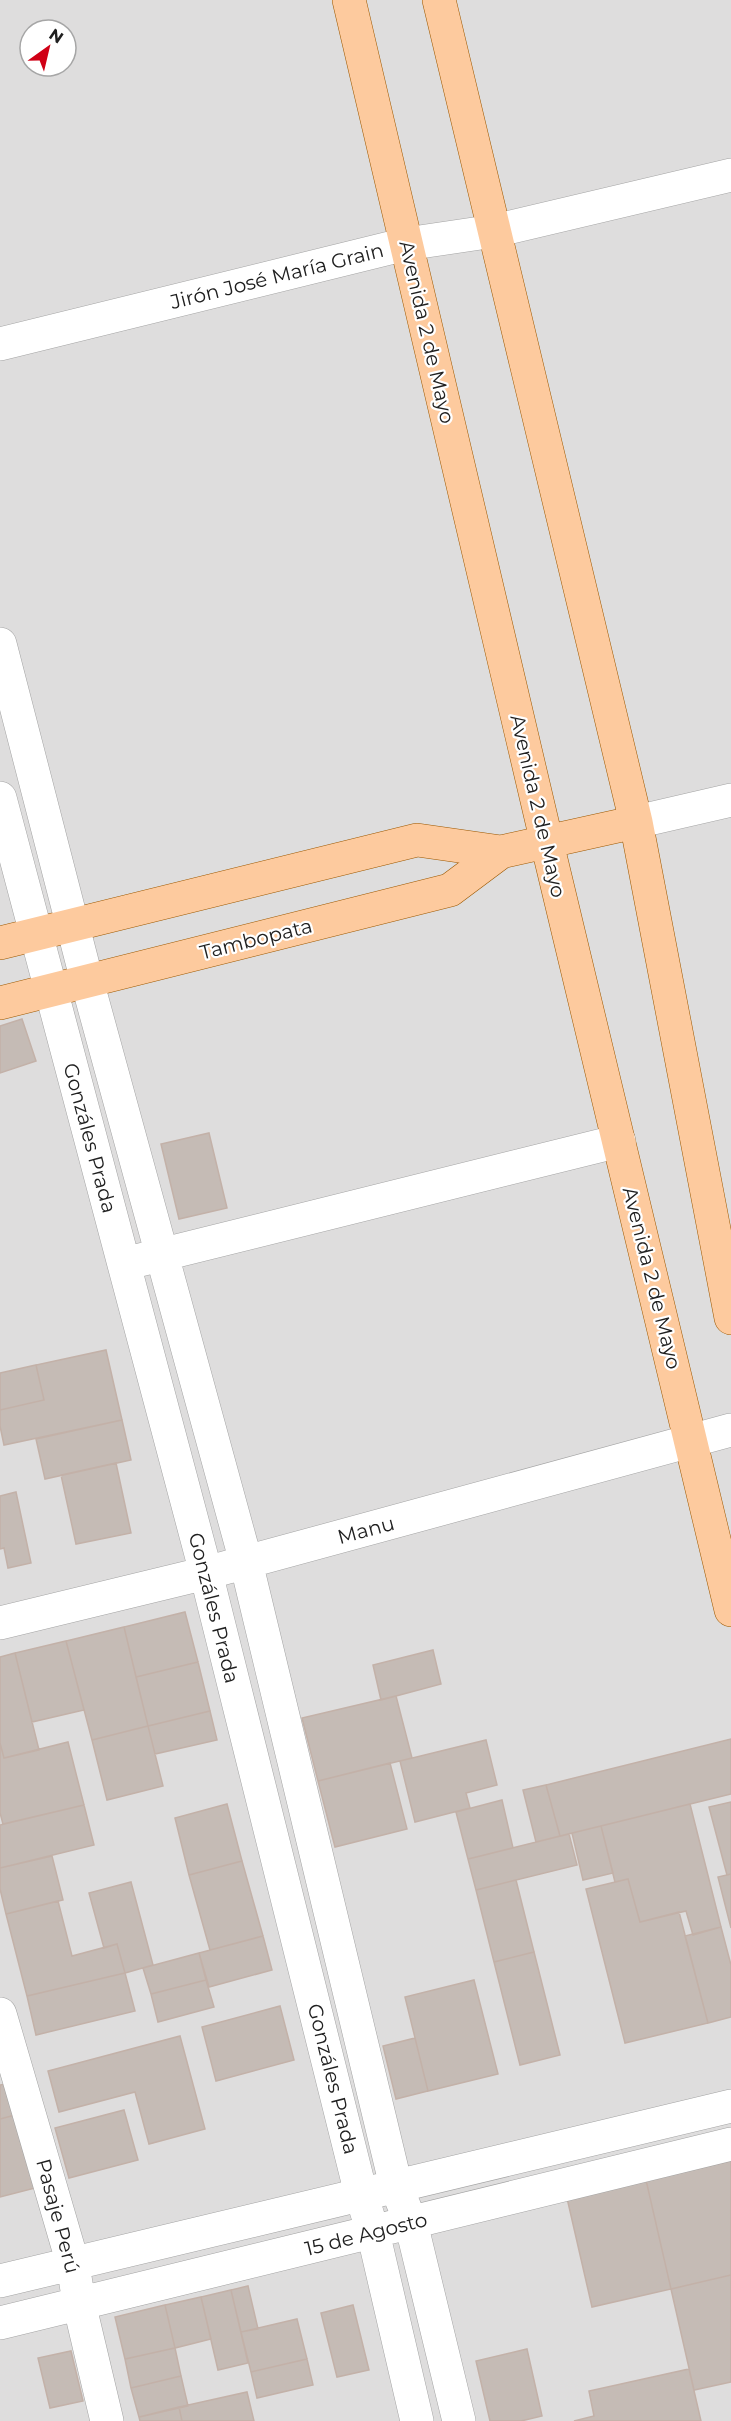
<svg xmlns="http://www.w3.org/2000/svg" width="731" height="2421" viewBox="0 0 731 2421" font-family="Montserrat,sans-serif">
  <rect width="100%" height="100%" fill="#f1ece6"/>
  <path fill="#dedddd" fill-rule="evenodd" d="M0,0H731V2421H0ZM30,30H66V66H30Z"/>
  <path fill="#c5bbb5" stroke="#c3b1a8" stroke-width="1.5" d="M22,1019L36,1061L0,1073V1026Z
    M209,1133L227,1208L179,1219L161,1144Z
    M106,1350L122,1420L4,1445L0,1426V1410L44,1400L36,1365Z
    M36,1365L44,1400L0,1410V1373Z
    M122,1420L131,1460L45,1479L36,1439Z
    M116,1463L131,1533L76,1544L61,1475Z
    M16,1492L31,1563L8,1568L4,1548L0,1549V1496Z
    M185,1612L198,1662L136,1677L124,1627Z
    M124,1627L148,1726L92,1740L66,1641Z
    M66,1641L84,1710L32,1722L15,1653Z
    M433,1650L441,1684L381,1700L373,1665Z
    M15,1653L39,1750L4,1758L0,1743V1657Z
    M198,1662L210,1711L148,1726L136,1677Z
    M396,1696L412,1758L318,1781L302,1718Z
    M210,1711L217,1740L155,1754L148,1726Z
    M148,1726L163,1786L107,1800L92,1740Z
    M731,1739V1794L560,1836L546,1785Z
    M486,1740L497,1785L466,1793L470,1808L415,1822L400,1761Z
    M68,1742L84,1805L3,1824L0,1813V1743L4,1758Z
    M390,1763L407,1829L335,1847L318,1781Z
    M546,1785L560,1836L536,1842L523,1790Z
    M502,1800L513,1848L468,1859L456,1812Z
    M731,1802V1874L727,1875L709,1807Z
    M227,1804L242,1861L189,1875L175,1818Z
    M690,1804L721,1927L693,1935L686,1911L640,1922L628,1879L615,1882L601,1826Z
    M84,1805L94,1845L0,1868V1825Z
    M601,1826L613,1873L583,1880L572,1833Z
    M569,1834L577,1865L476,1890L468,1859Z
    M52,1856L63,1900L6,1914L0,1889V1868Z
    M242,1861L263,1936L210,1950L189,1875Z
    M731,1874V1928L718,1877Z
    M628,1879L640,1922L679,1912L708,2023L625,2043L586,1889Z
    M516,1880L534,1952L494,1962L476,1890Z
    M131,1882L153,1965L125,1973L117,1944L104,1948L89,1893Z
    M58,1901L72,1956L117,1944L125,1973L27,1996L6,1914Z
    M721,1927L731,1965V2017L708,2023L685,1936Z
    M263,1936L272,1970L209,1987L199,1953Z
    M534,1952L560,2055L520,2065L494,1962Z
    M199,1953L206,1980L151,1994L143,1968Z
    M125,1973L135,2011L36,2035L27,1996Z
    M206,1980L214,2007L158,2022L151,1994Z
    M474,1980L498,2074L428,2091L405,1997Z
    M280,2006L294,2060L216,2081L202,2027Z
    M180,2036L205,2129L149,2144L135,2092L59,2112L48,2071Z
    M415,2038L428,2091L396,2099L383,2046Z
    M6,2084L15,2115L0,2119V2085Z
    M124,2110L138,2160L69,2178L55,2128Z
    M15,2115L35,2188L0,2197V2119Z
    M731,2161V2275L671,2289L646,2180Z
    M646,2180L671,2289L592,2307L567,2198Z
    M731,2275V2382L694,2390L671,2289Z
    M248,2286L258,2329L241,2332L231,2290Z
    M231,2290L248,2363L218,2370L201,2297Z
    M201,2297L211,2339L175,2348L165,2305Z
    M165,2305L175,2348L125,2359L115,2317Z
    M353,2305L369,2370L337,2377L321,2313Z
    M297,2319L307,2359L251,2372L241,2332Z
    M175,2348L181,2376L131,2388L125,2359Z
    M527,2349L542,2416L521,2421H490L476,2361Z
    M71,2351L83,2401L50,2408L38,2358Z
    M307,2359L313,2385L257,2398L251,2372Z
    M689,2369L701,2421H574L594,2416L589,2391Z
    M181,2376L188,2406L139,2417L131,2388Z
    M247,2392L254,2421H182L179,2407Z
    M179,2407L182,2421H140L139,2417Z"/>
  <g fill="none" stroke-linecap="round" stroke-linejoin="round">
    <g stroke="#a4a4a4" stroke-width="34">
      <path id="minor" d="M0,344L406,244L494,231L731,175
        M0,644L87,981L246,1562L396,2186L411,2223L459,2421
        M0,798L206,1573L361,2194L373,2232L417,2421
        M636,822L731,800
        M140,1260L619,1141
        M0,1623L206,1573L731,1430
        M0,2014L73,2264L79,2303L107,2421
        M0,2281L731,2106
        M0,2323L731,2144"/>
    </g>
    <g stroke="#9c5800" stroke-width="34">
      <path id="major" d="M349,0L547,843L731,1610
        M439,0L636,822L731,1318
        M0,943L417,840L501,852L636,822
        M0,1003L450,890L501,852"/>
    </g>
    <use href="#minor" stroke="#fff" stroke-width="33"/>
    <use href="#major" stroke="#fdca9e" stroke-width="33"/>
  </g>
  <g text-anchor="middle" stroke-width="4.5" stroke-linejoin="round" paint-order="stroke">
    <g font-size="20" fill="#202020" stroke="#fff">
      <text transform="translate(277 276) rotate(-14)" y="7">Jirón José María Grain</text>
      <text transform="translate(427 332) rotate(77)" y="7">Avenida 2 de Mayo</text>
      <text transform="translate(538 806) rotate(77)" y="7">Avenida 2 de Mayo</text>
      <text transform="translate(256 939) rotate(-14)" y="7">Tambopata</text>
      <text transform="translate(90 1138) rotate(75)" y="7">Gonzáles Prada</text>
      <text transform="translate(652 1278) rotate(76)" y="7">Avenida 2 de Mayo</text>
      <text transform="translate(366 1530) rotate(-15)" y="7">Manu</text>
      <text transform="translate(214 1608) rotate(76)" y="7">Gonzáles Prada</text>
      <text transform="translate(333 2079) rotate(76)" y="7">Gonzáles Prada</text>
      <text transform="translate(58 2216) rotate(75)" y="7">Pasaje Perú</text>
      <text transform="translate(366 2234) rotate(-14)" y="7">15 de Agosto</text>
    </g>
  </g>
  <g transform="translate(48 48) rotate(34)"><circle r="28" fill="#ffffff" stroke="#a6a6a6" stroke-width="1.5"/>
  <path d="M0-4.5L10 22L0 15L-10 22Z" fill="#d00016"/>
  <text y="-9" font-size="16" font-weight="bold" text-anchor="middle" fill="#202020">N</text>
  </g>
</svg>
